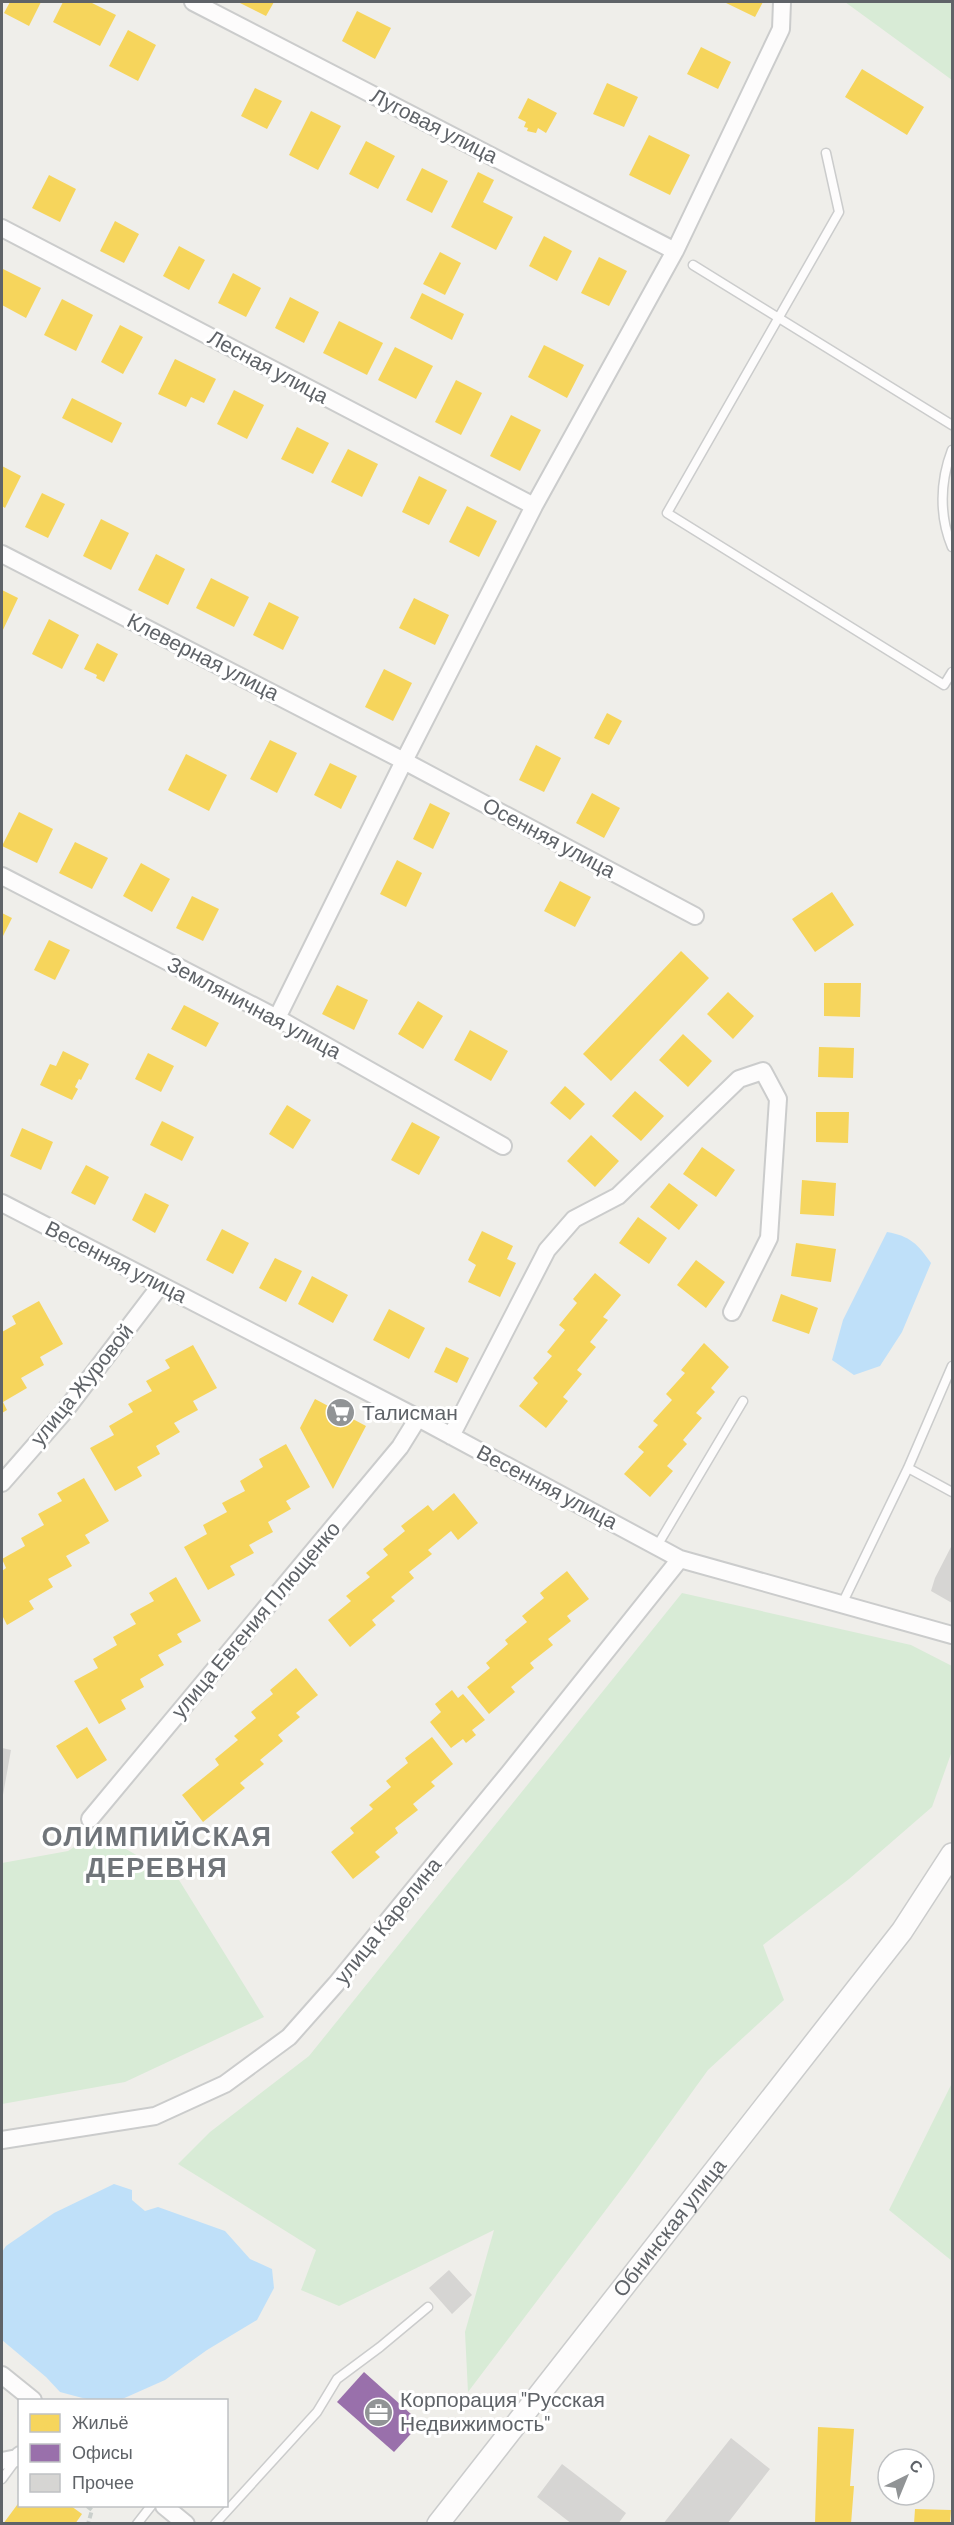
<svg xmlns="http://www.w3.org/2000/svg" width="954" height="2525" font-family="Barlow,sans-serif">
	<rect width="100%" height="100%" fill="#efeeea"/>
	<path fill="#d8ebd6" d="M845,2H952V80Z
		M682,1593L911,1645L952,1666V1751L932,1807L849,1879L763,1945L784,2000L708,2070L627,2182L468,2392L465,2332L494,2230L339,2306L301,2290L316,2250L178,2164L210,2132L309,2056Z
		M97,1832L179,1880L264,2017L125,2082L2,2104V1863L68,1851Z
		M952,2083V2261L889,2210Z"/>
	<path fill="#bfe0f9" d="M887,1232C910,1236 918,1244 931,1263L902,1332L880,1366L854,1375L832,1360L843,1320Z
		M114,2184L132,2190V2200L145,2211L158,2207L225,2231L250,2259L272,2269L274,2288L257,2320L207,2350L165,2380L120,2400H90L60,2392L46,2377L2,2340V2252L6,2246L54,2213Z"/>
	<path fill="#f6d55c" d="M10,2H41L29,26L4,13Z
		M63,2H90L116,15L100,46L53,22Z
		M238,2H274L266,16Z
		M724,2H763L755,17Z
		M357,11L391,28L375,59L342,41Z
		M128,30L156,45L138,81L109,66Z
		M701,47L731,62L718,89L687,74Z
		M862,69L924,107L907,135L845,97Z
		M607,83L638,97L624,127L593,114Z
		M255,88L282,101L267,129L241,116Z
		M528,98L557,113L546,133L538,128L536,133L527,131L528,128L524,127L526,122L518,118Z
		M311,111L341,126L318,170L289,155Z
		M649,135L690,155L670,195L629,175Z
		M366,141L395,156L378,189L349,174Z
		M422,168L448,181L432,213L406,200Z
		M478,172L494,180L483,202L513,217L496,250L451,227Z
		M49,175L76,189L60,222L32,208Z
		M115,221L139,234L124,263L100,251Z
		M544,236L572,251L557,281L529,266Z
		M179,246L205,260L189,290L163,276Z
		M440,252L461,263L445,295L423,284Z
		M599,257L627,271L609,306L581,293Z
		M3,269L41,288L26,318L2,305Z
		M233,273L261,288L246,317L218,303Z
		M422,293L464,314L452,340L410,318Z
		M290,297L319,312L304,343L275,328Z
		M62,299L93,315L76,351L44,335Z
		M339,321L383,343L367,375L323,353Z
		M120,325L143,337L123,374L101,362Z
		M544,345L584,365L567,398L528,377Z
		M395,347L433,366L416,399L378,380Z
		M175,359L216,379L204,403L191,397L186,407L158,394Z
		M456,380L482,393L461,435L435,422Z
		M234,390L264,405L247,439L217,424Z
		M72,398L122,423L112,443L62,418Z
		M511,415L541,430L520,471L490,456Z
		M297,427L329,443L313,474L281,459Z
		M348,449L378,464L362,497L331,482Z
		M2,466L21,476L5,508L2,506Z
		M419,476L447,490L429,525L402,512Z
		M42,493L65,504L48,538L25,527Z
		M467,506L497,521L479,557L449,542Z
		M101,519L129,533L111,570L83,556Z
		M156,554L185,569L168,605L138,590Z
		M211,578L249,597L234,627L196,608Z
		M2,590L18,598L2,632Z
		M414,598L449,615L435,645L399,628Z
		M269,602L299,617L283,650L253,635Z
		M49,619L79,635L62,669L32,654Z
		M97,643L118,654L104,682L96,678L97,675L84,669Z
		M384,669L412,683L393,721L365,707Z
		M607,713L622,721L609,745L594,738Z
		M270,740L297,753L277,793L250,779Z
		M536,745L561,758L544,792L519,780Z
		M186,754L227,775L209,811L168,790Z
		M330,763L357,776L341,809L314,795Z
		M592,793L620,808L604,838L576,823Z
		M430,803L450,813L433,849L413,839Z
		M19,812L53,829L37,863L2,846Z
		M75,842L108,858L92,889L59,873Z
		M397,860L422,873L406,907L380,894Z
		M141,863L170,879L152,912L123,896Z
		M560,881L591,897L575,927L544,911Z
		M832,892L854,925L815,952L792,919Z
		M192,896L219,909L203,941L176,928Z
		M2,913L12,918L2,938Z
		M49,940L70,950L55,980L34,970Z
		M681,951L709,978L611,1081L583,1054Z
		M824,983H861L860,1017L824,1016Z
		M337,985L368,1000L354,1030L322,1014Z
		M728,992L754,1016L733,1039L707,1014Z
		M418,1001L443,1016L423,1049L398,1034Z
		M184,1005L219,1023L206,1047L171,1029Z
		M470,1030L508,1051L491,1081L454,1060Z
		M683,1034L712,1061L688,1087L659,1060Z
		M819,1047L854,1048L853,1078L818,1077Z
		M63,1051L89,1064L81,1080L79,1079L75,1087L78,1089L72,1100L40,1085L50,1064L56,1066Z
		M148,1053L174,1066L161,1092L135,1079Z
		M565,1086L585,1104L570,1120L550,1103Z
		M635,1091L664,1116L641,1141L612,1116Z
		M287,1105L311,1120L293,1149L269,1134Z
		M816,1112H849L848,1143L816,1142Z
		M162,1121L194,1137L182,1161L150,1145Z
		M412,1122L440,1137L419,1175L391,1160Z
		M22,1128L53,1142L41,1170L10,1156Z
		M591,1135L619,1161L595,1187L567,1161Z
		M702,1147L735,1170L716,1197L683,1174Z
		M86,1165L109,1177L95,1205L71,1193Z
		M802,1180L836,1183L834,1216L800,1214Z
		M669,1183L698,1205L679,1230L650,1207Z
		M145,1193L169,1205L155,1233L132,1220Z
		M638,1217L667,1238L649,1264L619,1243Z
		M222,1229L249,1243L233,1274L206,1260Z
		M482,1231L513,1246L507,1259L516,1263L500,1297L468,1282L476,1265L468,1260Z
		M796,1243L836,1249L831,1282L791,1276Z
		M275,1258L302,1271L286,1302L259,1288Z
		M696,1260L725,1282L706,1308L677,1285Z
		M595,1273L621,1295L603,1317L608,1320L590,1342L596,1347L577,1370L582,1374L563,1397L568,1401L546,1428L519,1406L538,1383L533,1378L552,1356L547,1352L565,1330L559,1325L577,1303L573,1299Z
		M312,1276L348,1295L333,1323L298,1304Z
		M781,1294L818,1308L809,1334L772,1321Z
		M39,1301L63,1344L40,1357L44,1365L21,1378L27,1388L3,1402L7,1410L2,1413V1332L16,1324L12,1316Z
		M389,1309L425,1328L409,1359L373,1340Z
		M704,1343L729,1367L711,1388L715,1392L696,1413L702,1418L683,1440L687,1444L667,1466L673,1471L650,1497L624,1474L644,1452L638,1447L658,1425L653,1421L672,1400L666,1394L685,1373L681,1370Z
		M193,1345L217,1388L193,1401L198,1410L174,1423L180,1432L156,1446L160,1454L137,1467L142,1476L115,1491L90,1448L114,1435L109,1426L133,1412L128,1404L152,1391L146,1381L170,1368L165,1360Z
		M446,1347L469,1358L457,1383L434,1372Z
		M315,1399L366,1426L333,1489L300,1428Z
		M286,1444L310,1487L286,1501L291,1509L268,1522L273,1532L249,1545L254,1553L230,1566L235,1575L208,1590L184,1547L207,1534L203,1525L227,1512L222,1503L245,1491L240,1481L263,1467L259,1459Z
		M84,1478L109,1521L85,1535L90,1543L66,1556L72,1566L48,1579L53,1587L29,1601L34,1609L7,1625L2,1615V1571L6,1568L2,1559L25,1546L21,1538L44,1525L38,1514L62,1501L57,1493Z
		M454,1493L478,1523L458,1540L451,1531L428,1550L432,1554L409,1572L414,1578L391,1597L395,1601L372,1620L376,1625L350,1647L328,1620L351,1601L346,1596L370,1577L366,1573L388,1555L383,1549L405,1531L401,1526L428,1505L433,1511Z
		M567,1571L589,1599L567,1616L571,1621L548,1639L553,1645L530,1663L534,1668L511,1687L515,1692L489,1714L467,1687L490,1668L486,1663L508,1644L505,1640L527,1622L522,1616L544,1598L540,1593Z
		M176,1577L201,1621L177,1634L182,1642L158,1655L164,1665L140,1679L144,1687L121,1700L126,1709L99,1724L74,1681L98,1668L93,1659L117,1645L113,1637L136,1624L130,1614L154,1601L149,1593Z
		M296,1668L318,1695L296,1713L300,1717L278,1735L283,1741L260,1760L264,1764L240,1783L245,1788L203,1822L182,1795L219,1765L215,1759L238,1740L234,1736L256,1718L251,1712L273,1694L270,1690Z
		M452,1690L458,1698L463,1694L485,1720L472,1730L476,1735L466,1743L463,1739L451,1748L430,1722L441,1712L435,1704Z
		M87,1727L107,1760L77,1779L56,1746Z
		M432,1737L453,1764L431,1782L435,1786L413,1804L418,1810L395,1828L398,1833L375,1852L380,1857L353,1879L331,1852L354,1833L350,1828L373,1809L369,1805L391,1787L386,1781L408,1763L405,1758Z
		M818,2427L854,2429L850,2486H854L851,2524H815Z
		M20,2501V2506H71L82,2514L75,2524H3Z
		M915,2509L951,2510L950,2524H914Z"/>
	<path fill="#9970ab" d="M364,2372L421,2423L394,2452L337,2402Z"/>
	<path fill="#d6d5d3" d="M952,1545V1603L931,1591L935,1578Z
		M2,1748L11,1750L3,1795H2Z
		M449,2270L472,2295L452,2314L429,2288Z
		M731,2438L770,2469L727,2524H663Z
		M562,2464L626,2513L618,2524H572L537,2497Z"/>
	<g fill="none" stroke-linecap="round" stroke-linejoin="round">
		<defs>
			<path id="service" d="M826,153L839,212L667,513L944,685L952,672
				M693,265L952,425
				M952,450C940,481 939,516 952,547
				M908,1468L952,1492
				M657,1546L743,1401
				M842,1604L908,1468L952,1366
				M2,2479L16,2460
				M137,2524L151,2506
				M215,2524L317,2412L337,2379L380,2347L428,2307"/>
			<path id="minor" d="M193,2L675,251
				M2,228L534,506
				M2,554L404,761L695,916
				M2,876L277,1018L503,1146
				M277,1018L404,761L534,506L675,251L781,29L782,2
				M2,1203L418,1418L680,1559L952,1635
				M451,1436L547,1250L574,1219L618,1196L739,1079L763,1071L778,1099L769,1238L732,1312
				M2,1483L64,1412L160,1286
				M90,1819L400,1447L418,1418
				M2,2140L155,2116L225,2084L289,2037L336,1984L509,1773L680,1559
				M2,2375L33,2400
				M2,2461L17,2458L20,2455
				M164,2506L186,2524"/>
			<g id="tertiary">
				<path id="s1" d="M438,2524L902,1931L952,1854"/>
			</g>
		</defs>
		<use href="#service" stroke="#cbcccc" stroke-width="11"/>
		<use href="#minor" stroke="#cbcccc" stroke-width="20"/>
		<use href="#tertiary" stroke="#cbcccc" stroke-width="24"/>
		<path stroke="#cacfcc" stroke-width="4" stroke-dasharray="6 3" stroke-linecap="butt" d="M87,2506L92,2510L88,2524"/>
		<use href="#service" stroke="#fdfcfc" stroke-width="8"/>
		<use href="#minor" stroke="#fdfcfc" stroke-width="16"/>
		<use href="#tertiary" stroke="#fdfcfc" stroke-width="21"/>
	</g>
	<defs>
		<symbol id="supermarket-disc" viewBox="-11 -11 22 22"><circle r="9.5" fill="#919496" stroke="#fff"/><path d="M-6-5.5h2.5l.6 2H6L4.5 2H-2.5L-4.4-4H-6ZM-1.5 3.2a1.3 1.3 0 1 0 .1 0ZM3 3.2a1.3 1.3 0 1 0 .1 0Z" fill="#fff"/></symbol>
		<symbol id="office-disc" viewBox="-11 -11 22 22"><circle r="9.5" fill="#919496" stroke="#fff"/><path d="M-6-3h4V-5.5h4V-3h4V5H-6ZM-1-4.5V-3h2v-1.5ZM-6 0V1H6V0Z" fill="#fff"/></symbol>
	</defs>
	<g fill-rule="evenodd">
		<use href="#supermarket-disc" x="324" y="1396" width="33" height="33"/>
		<use href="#office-disc" x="362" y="2396" width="33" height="33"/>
	</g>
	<g text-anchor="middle" stroke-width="6" stroke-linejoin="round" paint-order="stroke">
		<g font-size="21" fill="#5f6368" stroke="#fff">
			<text transform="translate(434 126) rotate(27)" y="7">Луговая улица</text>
			<text transform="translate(268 367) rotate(28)" y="7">Лесная улица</text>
			<text transform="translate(203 657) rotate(27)" y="7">Клеверная улица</text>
			<text transform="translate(549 838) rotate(28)" y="7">Осенняя улица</text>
			<text transform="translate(254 1008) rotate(28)" y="7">Земляничная улица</text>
			<text transform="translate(116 1262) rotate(27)" y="7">Весенняя улица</text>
			<text transform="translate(82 1385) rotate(-51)" y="7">улица Журовой</text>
			<text transform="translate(547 1487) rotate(28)" y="7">Весенняя улица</text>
			<text transform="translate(256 1620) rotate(-50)" y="7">улица Евгения Плющенко</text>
			<text transform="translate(388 1921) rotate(-51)" y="7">улица Карелина</text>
			<text dy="7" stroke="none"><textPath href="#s1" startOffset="376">Обнинская улица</textPath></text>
		</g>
		<g font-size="21" fill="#5f6368" stroke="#fff" text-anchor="start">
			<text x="362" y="1420">Талисман</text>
			<text x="400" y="2407">Корпорация "Русская<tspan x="400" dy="24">Недвижимость"</tspan></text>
		</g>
		<g font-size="27" font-weight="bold" letter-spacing="1.5" fill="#70757a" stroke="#fff">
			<text x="157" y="1846">ОЛИМПИЙСКАЯ<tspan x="157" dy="31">ДЕРЕВНЯ</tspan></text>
		</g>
	</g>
	<rect width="954" height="2525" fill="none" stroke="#5f6368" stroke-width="6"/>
	<rect x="18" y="2399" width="210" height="108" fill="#ffffff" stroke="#bfc1c3" stroke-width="1.5"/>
	<rect x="30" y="2414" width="30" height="18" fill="#f6d55c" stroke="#bfc1c3" stroke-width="1.5"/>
	<text x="72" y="2429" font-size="18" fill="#5f6368">Жильё</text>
	<rect x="30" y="2444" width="30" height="18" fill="#9970ab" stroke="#bfc1c3" stroke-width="1.5"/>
	<text x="72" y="2459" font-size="18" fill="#5f6368">Офисы</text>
	<rect x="30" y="2474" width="30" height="18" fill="#d6d5d3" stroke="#bfc1c3" stroke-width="1.5"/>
	<text x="72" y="2489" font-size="18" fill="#5f6368">Прочее</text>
	<g transform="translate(906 2477) rotate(43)"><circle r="28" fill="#ffffff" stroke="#bfc1c3" stroke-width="1.5"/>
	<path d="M0-4.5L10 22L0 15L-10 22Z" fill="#919496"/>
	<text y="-9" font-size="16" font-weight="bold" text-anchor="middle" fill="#5f6368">С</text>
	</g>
</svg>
